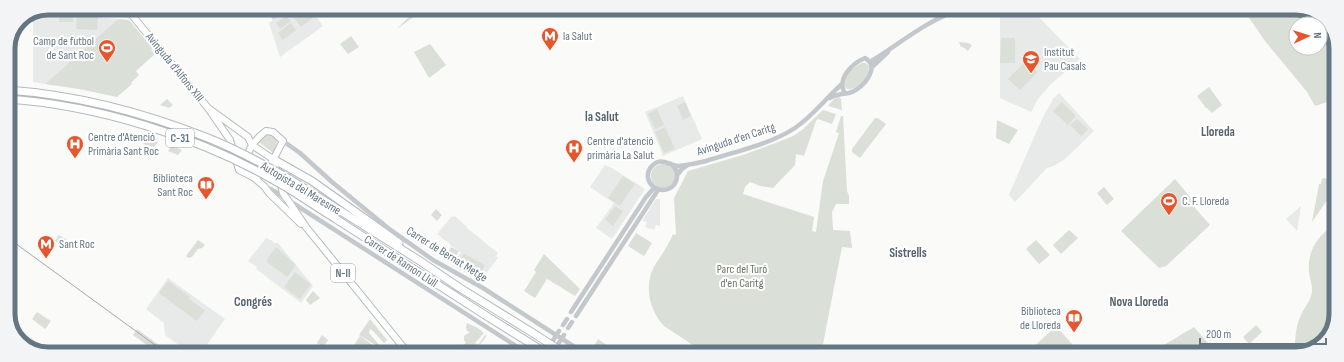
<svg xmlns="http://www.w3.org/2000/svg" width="1344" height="362" font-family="'Sofia Sans Condensed',sans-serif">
	<rect width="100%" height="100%" fill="#fafaf8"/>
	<path fill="#e8e9e9" d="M289,8H310L323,26L280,57L269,23Z
		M1000,9H1031L1080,59L1050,85L1038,99L1031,112L1000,98Z
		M37,13L118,19L45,84L33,82V14Z
		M1059,93L1094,131L1065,159L1054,166L1047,168L1045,170L1015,202L1009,195L1011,190L1042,119L1053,99Z
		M683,96L702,139L663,156L645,112Z
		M605,165L612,168L645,189L612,239L596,228L614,203L590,187Z
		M656,199H660V226L656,225L654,230L645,227L647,222L642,221Z
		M1301,206L1297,231L1286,219Z
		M452,216L454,217L455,216L467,227V228L498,253L496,256L498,258L480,281L452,265L461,252L450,245V244L437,234Z
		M266,238L273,241V243H278L313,286L301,303L256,269L257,267L248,261Z
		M168,278L225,319L201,353H190L165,335L164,323L146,309Z
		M10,323L52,353H38L18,340Z"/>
	<path fill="#dadfd7" d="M264,8H289L273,20Z
		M305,8H306L313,18L301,27L293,17Z
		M417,8H420L422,11L397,29Z
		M1243,9H1306L1316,16L1319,24H1296V48H1320V28L1336,74V99L1315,106L1307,92L1265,41Z
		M59,16H73V22H59Z
		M286,16L291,21L280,29L276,23Z
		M77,17H98L97,30L76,29Z
		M118,19L129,20L153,49L151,50L155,54L136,71L139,75L131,83L132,84L117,97L79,89L45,84Z
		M291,23L296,30L283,40L278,33Z
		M351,36L359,47L348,54L340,44Z
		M1001,38H1015V63H1000Z
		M959,42L968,43L972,45L968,51L963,47H961Z
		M430,44L446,65L429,78L414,52Z
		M1026,61L1038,72L1020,90L1008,79Z
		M862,63H866L869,66C869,77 859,90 847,89L845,86C844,75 853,67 862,63Z
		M1209,87L1222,105L1212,113L1207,108H1206L1197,96Z
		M839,97L841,99L842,110L828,106L834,99Z
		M167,99L173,105L169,108L160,105Z
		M685,102L691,116L683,120L677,106Z
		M1062,102L1076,116L1068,125L1053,111Z
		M657,109L664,125L655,129L648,114Z
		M823,110L836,114L832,124L818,119L816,121L804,156L796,154L795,165L773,188L760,186L750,182L745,187L743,194L814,217L812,231L816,232L823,181L839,133L836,132L841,116H843L847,191L849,196V204H836L832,212L833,230L850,231L852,248L842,247L821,354L705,353L664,326C648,309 643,282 657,262C663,253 669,244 673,234L676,235L674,198L688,171L743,155L773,144L793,136L802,130Z
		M875,118H878L886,124L860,158L852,152V149Z
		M1077,119L1088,129L1081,136L1070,125Z
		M997,120L1018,130L1009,144L996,138Z
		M665,127L675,149L664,153L655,132Z
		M126,132L140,136L136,142L122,138Z
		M266,135H272L277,140L276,148L273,153L259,142Z
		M147,138L158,142L154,147L143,144Z
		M172,146L182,150L178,155L168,151Z
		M9,150L13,153L9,177Z
		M651 176a12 12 0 1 1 24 0a12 12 0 1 1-24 0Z
		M623,176L635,184L620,206L608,198Z
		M1324,178L1334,182L1335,185L1333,189L1334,190L1312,222L1319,184H1321L1322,179Z
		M1175,179L1195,203V208L1210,225L1166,266L1159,268L1121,231Z
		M1104,187L1114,199L1107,205L1097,193Z
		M615,206L623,211L613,226L605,220Z
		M436,209L442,215L437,221L431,215Z
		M1335,224V324L1320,346L1295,354C1295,341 1295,327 1301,315C1304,308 1309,303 1311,296C1314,288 1310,280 1309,272C1307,251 1318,235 1335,224Z
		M1069,230L1078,238L1061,254L1053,245Z
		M636,233L652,243L644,256L628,246Z
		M59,235L72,243L67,250L55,241Z
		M198,240L205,245L202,248L198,249L192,257L188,258L186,256Z
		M1036,240L1050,255L1039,264L1026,249Z
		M276,247L296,265L287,277L266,261Z
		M451,247L459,251L451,263L444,259Z
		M464,254L485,265L478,278L457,266Z
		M544,254L580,289L575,296L544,277L547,279L535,298L524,291L536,272L534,270Z
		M295,272L311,284L300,299L284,287Z
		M168,281L190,297L189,299L205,310L197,321L159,293Z
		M313,291L320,298L310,305L306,300Z
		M37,312L51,321L45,329L32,319Z
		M370,319L387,340L384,343L373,331L370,329L369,333L381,347L380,348L359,335Z
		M467,323L478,328L484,333L475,343L478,345L486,334V337L476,349L463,345L466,343L464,340V336L470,332L467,331L466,327Z
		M1256,325L1262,332L1249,344L1243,337Z
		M1056,326L1081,354H1026Z
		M1194,327L1208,343C1192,349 1176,352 1158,351L1159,348Z
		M137,329L170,353H158L133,335Z
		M322,335L328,340L323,347L317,343Z
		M360,336L375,347L371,353H349Z
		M598,339L608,346L604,353L594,346Z"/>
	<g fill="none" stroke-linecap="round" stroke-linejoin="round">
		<defs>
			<path id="major" d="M126,8L208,108L230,140L239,170L253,177L264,186L269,193L301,224
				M208,108L248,137L252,145L273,159L283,193L306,227L408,353
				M241,168L252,145L260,136L266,131L273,132L283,141C276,153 271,169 258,176"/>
			<path id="highway" d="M273,159L312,181L370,222L399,243
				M339,210L417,259L460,288L533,333
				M336,219L485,315"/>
		</defs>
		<use href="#major" stroke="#b5babe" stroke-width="8"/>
		<use href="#highway" stroke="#b4b9bd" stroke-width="9"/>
		<path stroke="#c3c8cc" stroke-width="4.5" d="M870,62C899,44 929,19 961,9
			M872,67L888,52
			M830,98C836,94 842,94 849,93C859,90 868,81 871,71C873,65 870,61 865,58C851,64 838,78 844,92
			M283,141L300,153L332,182L388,228L433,260L483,288L584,353
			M671,164C678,170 679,177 674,185C660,199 640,181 651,167C661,155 669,166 679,166C688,165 698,163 706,161C734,152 771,144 795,128C813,116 826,98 842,84
			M677,175L682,169L688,165
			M264,186L274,191L527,353
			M571,312L646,197L654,188
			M576,316L658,190
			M563,325L567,319
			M568,328L572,322
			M545,353L559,331
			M552,353L564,335"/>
		<use href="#major" stroke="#fff" stroke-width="6"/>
		<use href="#highway" stroke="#fff" stroke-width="7"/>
		<path stroke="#a2aab0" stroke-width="1" d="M8,238L166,353"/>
		<defs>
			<path id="highway-bridge" d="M8,90C77,95 145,113 208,138C255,157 297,183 339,210
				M8,99C96,105 200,137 277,182C297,193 316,207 336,219
				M485,315L546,353
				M533,333L564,353"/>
		</defs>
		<use href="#highway-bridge" stroke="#b4b9bd" stroke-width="9" stroke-linecap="butt"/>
		<use href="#highway-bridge" stroke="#fff" stroke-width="7"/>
	</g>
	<defs>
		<symbol id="metro-pin" viewBox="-11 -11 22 30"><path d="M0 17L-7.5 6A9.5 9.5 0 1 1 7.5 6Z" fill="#e4572e" stroke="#fff"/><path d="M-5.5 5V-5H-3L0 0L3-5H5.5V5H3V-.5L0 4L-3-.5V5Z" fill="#fff"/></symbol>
		<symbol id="stadium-pin" viewBox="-11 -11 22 30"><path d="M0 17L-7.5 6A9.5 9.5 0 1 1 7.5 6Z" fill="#e4572e" stroke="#fff"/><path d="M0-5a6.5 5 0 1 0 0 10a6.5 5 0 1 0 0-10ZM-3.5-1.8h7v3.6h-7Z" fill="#fff"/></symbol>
		<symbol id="school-pin" viewBox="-11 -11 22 30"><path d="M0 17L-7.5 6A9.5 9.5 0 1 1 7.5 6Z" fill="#e4572e" stroke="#fff"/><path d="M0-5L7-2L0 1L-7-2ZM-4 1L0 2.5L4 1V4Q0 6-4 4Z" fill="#fff"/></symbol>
		<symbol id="hospital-pin" viewBox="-11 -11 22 30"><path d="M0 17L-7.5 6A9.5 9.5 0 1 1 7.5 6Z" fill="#e4572e" stroke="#fff"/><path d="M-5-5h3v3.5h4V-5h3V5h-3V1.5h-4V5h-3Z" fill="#fff"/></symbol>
		<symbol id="library-pin" viewBox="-11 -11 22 30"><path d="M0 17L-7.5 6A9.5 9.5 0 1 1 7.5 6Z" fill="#e4572e" stroke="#fff"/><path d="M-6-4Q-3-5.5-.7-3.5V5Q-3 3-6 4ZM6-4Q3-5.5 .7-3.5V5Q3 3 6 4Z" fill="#fff"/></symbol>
	</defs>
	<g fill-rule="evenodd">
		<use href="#metro-pin" x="540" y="26" width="20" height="27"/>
		<use href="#stadium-pin" x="97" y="38" width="20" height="27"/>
		<use href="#school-pin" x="1021" y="49" width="20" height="27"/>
		<use href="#hospital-pin" x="65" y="134" width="20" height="27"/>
		<use href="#hospital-pin" x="564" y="138" width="20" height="27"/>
		<use href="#library-pin" x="196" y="175" width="20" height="27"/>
		<use href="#stadium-pin" x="1159" y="191" width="20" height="27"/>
		<use href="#metro-pin" x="36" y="234" width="20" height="27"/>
		<use href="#library-pin" x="1064" y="308" width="20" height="27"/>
	</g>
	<g text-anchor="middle" stroke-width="4" stroke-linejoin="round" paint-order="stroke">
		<g fill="#fff" stroke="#939fa8" stroke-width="1">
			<rect x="166" y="129" width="28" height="18" rx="3"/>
			<rect x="331" y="264" width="24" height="18" rx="3"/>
		</g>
		<g font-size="11" font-weight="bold" fill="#657683">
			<text x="180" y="142">C-31</text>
			<text x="343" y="277">N-II</text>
		</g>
		<g font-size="12" fill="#657683" stroke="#fff" text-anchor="start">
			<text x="563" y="40">la Salut</text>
			<text x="94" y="45" text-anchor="end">Camp de futbol<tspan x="94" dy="14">de Sant Roc</tspan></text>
			<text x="1044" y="56">Institut<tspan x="1044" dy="14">Pau Casals</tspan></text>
			<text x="88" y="141">Centre d'Atenció<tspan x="88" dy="14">Primària Sant Roc</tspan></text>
			<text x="587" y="145">Centre d'atenció<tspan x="587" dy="14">primària La Salut</tspan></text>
			<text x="193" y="182" text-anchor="end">Biblioteca<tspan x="193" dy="14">Sant Roc</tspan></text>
			<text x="1182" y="205">C. F. Lloreda</text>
			<text x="59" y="248">Sant Roc</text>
			<text x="1061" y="315" text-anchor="end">Biblioteca<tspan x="1061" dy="14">de Lloreda</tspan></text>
		</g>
		<g font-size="12" fill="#657683" stroke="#fff">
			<text transform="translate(175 67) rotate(51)" y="4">Avinguda d'Alfons XIII</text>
			<text transform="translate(736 139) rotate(-18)" y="4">Avinguda d'en Caritg</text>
			<text transform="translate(301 188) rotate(31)" y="4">Autopista del Maresme</text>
			<text transform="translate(447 254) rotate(32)" y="4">Carrer de Bernat Metge</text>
			<text transform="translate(401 261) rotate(33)" y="4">Carrer de Ramon Llull</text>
		</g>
		<g font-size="12" fill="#687a64" stroke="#fff">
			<text x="742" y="273">Parc del Turó<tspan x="742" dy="14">d'en Caritg</tspan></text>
		</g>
		<g font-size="13" font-weight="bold" fill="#57646e" stroke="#fff">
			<text x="602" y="121">la Salut</text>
			<text x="1218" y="136">Lloreda</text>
			<text x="908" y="257">Sistrells</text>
			<text x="253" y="306">Congrés</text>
			<text x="1139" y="306">Nova Lloreda</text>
		</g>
	</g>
	<path d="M0 0H1344V362H0ZM48 15H1296A33 33 0 0 1 1329 48V314A33 33 0 0 1 1296 347H48A33 33 0 0 1 15 314V48A33 33 0 0 1 48 15Z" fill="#f3f4f5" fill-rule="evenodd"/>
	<path fill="none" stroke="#657683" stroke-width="5" d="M48 15H1296A33 33 0 0 1 1329 48V314A33 33 0 0 1 1296 347H48A33 33 0 0 1 15 314V48A33 33 0 0 1 48 15Z"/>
	<g transform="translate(1308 36) rotate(86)"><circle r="19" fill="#ffffff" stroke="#c1c8cd"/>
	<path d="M0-3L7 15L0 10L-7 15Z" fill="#e4572e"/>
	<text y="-6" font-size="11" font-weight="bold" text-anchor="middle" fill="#657683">N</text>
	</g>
	<path d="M1200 338v6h126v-6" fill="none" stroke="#657683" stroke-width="2"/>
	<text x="1206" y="338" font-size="12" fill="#657683" stroke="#ffffff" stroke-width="3" paint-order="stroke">200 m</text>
</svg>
